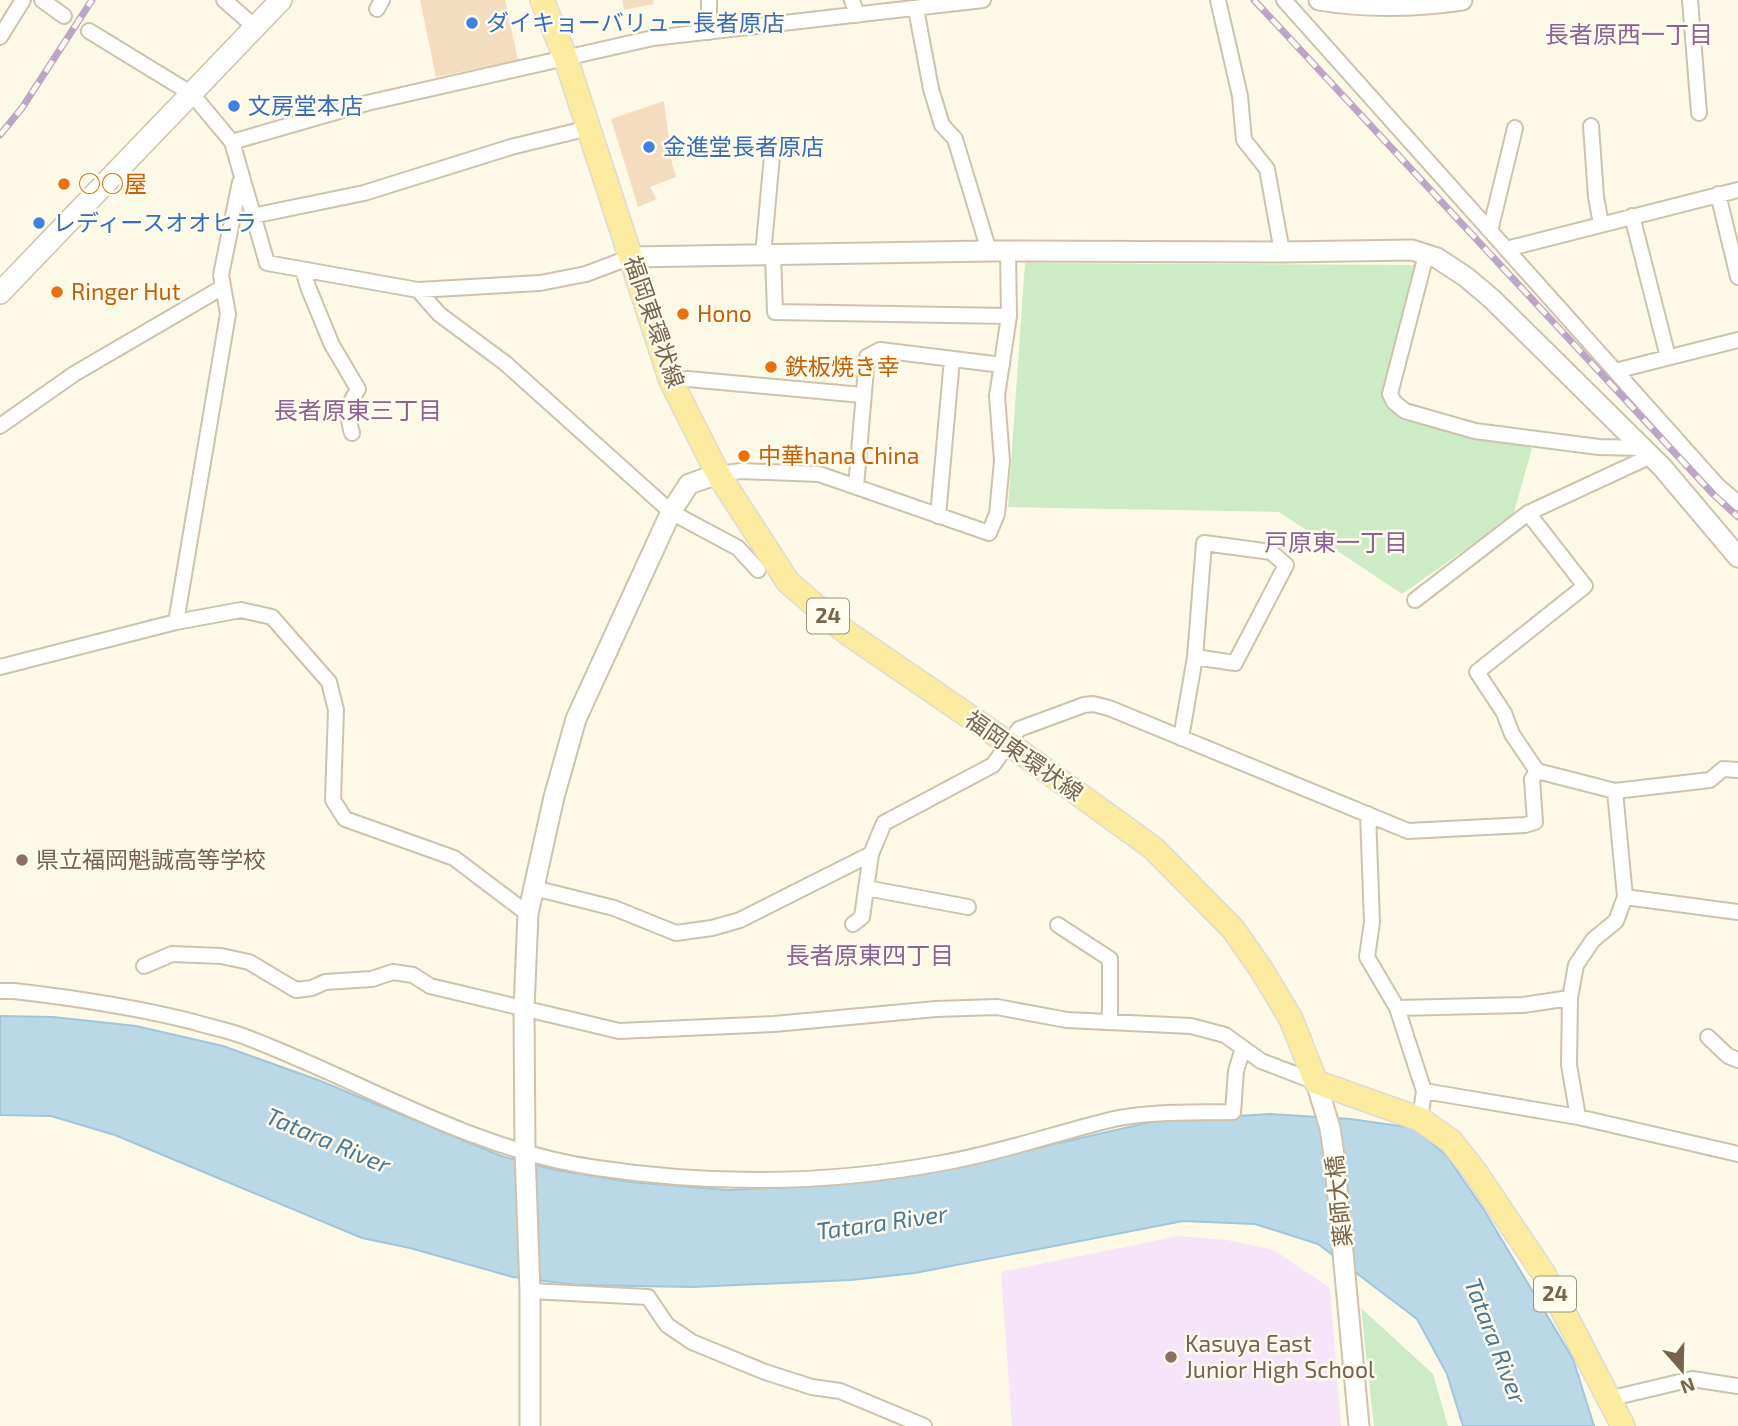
<svg xmlns="http://www.w3.org/2000/svg" width="1738" height="1426" font-family="'Exo 2','Noto Sans JP',sans-serif">
	<rect width="100%" height="100%" fill="#fdf9e7"/>
	<path fill="#f6e4f9" d="M1179,1236L1227,1240L1274,1250L1330,1288L1341,1426H1012L1001,1272Z"/>
	<path fill="#cdebc5" d="M1025,263L1417,265L1387,381L1384,401L1401,413L1532,448L1513,516L1402,594L1279,512L1008,507Z
		M1361,1308L1433,1374L1448,1426H1374Z"/>
	<path fill="#bbd8e7" stroke="#a1c5d9" stroke-width="2" d="M0,1016L53,1017L136,1026L223,1046L318,1080L501,1156L551,1169L630,1182L728,1190L835,1185L936,1171L1156,1121L1270,1114L1350,1119L1414,1128L1446,1155L1484,1210L1573,1359L1594,1426H1463L1447,1374L1417,1319L1318,1244L1255,1224L1183,1221L915,1273L851,1280L693,1287L577,1285L513,1277L410,1248L362,1238L115,1135L51,1116L0,1115Z"/>
	<path fill="#f3ddbe" d="M420,0H505L518,60L436,77Z
		M622,0H653L654,4L624,10Z
		M664,101L672,164L676,177L650,187L657,199L638,207L611,119Z"/>
	<g fill="none" stroke-linecap="round" stroke-linejoin="round">
		<defs>
			<path id="minor" d="M42,0L64,16
				M224,0L255,27
				M709,0V32
				M852,0L857,15
				M1218,0L1240,96L1244,140L1267,169L1282,252
				M1284,0L1717,485L1738,503
				M1690,0L1699,113
				M377,9L382,0
				M916,9L931,89L942,125L955,139L989,251
				M89,31L192,94L232,142L267,263L418,290L540,283L586,274L631,257
				M0,37L23,0
				M1591,126L1596,197L1601,224
				M232,142L367,103L653,38L983,0
				M1718,194L1738,277
				M252,216L364,193L511,147L589,128
				M1632,216L1668,357
				M1490,231L1515,128
				M1506,249L1738,190
				M763,255L773,145
				M773,255L775,312L1009,316
				M1426,255L1390,394L1394,402L1405,411L1475,431L1599,447L1642,448
				M303,270L308,287L332,345L358,389C346,409 346,412 352,433
				M418,290L439,314L505,363L671,512L738,548L758,570
				M1615,371L1738,340
				M671,381L688,379L862,395
				M0,426L74,374L223,287
				M718,474L741,471L819,474L989,533L997,514L1002,461L997,396L1009,316L1008,252
				M856,487L867,357L880,350L1002,365
				M1528,513L1585,586L1477,672L1504,713L1512,734L1537,771
				M938,516L952,359
				M1415,600L1528,513L1651,456
				M176,622L228,314L221,275L240,182
				M0,667L176,622L241,610L272,617L329,682L336,710L333,800L345,819L454,858L528,914
				M1181,738L1195,657L1204,543L1271,552L1286,565L1235,663L1195,657
				M1368,814L1372,922L1367,957L1397,1008L1424,1091L1420,1119
				M534,888L614,908L676,933L712,928L740,920L871,854L884,823L993,765L1019,729L1084,705L1093,704L1109,708L1408,831L1525,825L1535,822L1532,779L1537,771L1615,791L1710,780L1723,769L1738,770
				M866,888L968,907
				M1625,897L1738,912
				M853,924L862,917L871,854
				M1058,925L1110,959V1022
				M144,966L172,954L221,956L249,962L296,990L312,988L325,982L372,979L393,972L413,975L430,986L619,1031L774,1024L936,1009L997,1007L1067,1020L1191,1026L1225,1035L1261,1061L1316,1082
				M0,991H14C75,998 135,1007 194,1022C210,1027 227,1030 243,1036C361,1080 470,1150 597,1168C710,1185 829,1184 942,1163C1000,1153 1056,1133 1114,1119C1152,1111 1194,1113 1233,1112L1236,1071L1243,1048
				M1397,1008L1523,1005L1570,998
				M1708,1037L1728,1056L1738,1060
				M1424,1091L1578,1117L1738,1154
				M1578,1117L1569,1065L1570,998L1576,965L1593,940L1616,921L1625,897L1615,791
				M530,1291L648,1297L667,1325L692,1342L765,1372L812,1387L840,1391L924,1426
				M1608,1399L1692,1379L1738,1386"/>
			<path id="tertiary" d="M1319,0C1368,8 1413,7 1462,0
				M631,257L989,251L1282,252L1412,250L1437,258L1466,277L1492,299L1662,467L1738,557
				M1316,1082L1330,1128L1334,1155L1359,1426
				M530,1426V1291L525,1152L524,1009L528,914L554,797L576,719L671,512L689,484L718,474"/>
			<path id="secondary" d="M0,293L281,0"/>
			<path id="primary" d="M542,0L566,59L671,381L718,474L788,582L846,632L1008,743L1153,848L1233,929L1261,969L1291,1019L1316,1082L1420,1119L1451,1141L1474,1170L1544,1274L1623,1426"/>
		</defs>
		<use href="#minor" stroke="#cfc2ad" stroke-width="18"/>
		<use href="#tertiary" stroke="#cfc2ad" stroke-width="23"/>
		<use href="#secondary" stroke="#d2c4aa" stroke-width="24"/>
		<use href="#primary" stroke="#dfdad4" stroke-width="26"/>
		<use href="#minor" stroke="#fff" stroke-width="14"/>
		<use href="#tertiary" stroke="#fff" stroke-width="19"/>
		<use href="#secondary" stroke="#fff" stroke-width="21"/>
		<use href="#primary" stroke="#fcec9f" stroke-width="23"/>
		<defs>
			<path id="rail" d="M1254,0L1713,494L1738,517
				M0,135L22,108L92,0"/>
		</defs>
		<use href="#rail" stroke="#bea5c8" stroke-width="7"/>
		<use href="#rail" stroke="#fffcee" stroke-width="4.5" stroke-dasharray="13" stroke-linecap="butt"/>
	</g>
	<g fill="#3f7fe0" stroke="#fffcee" stroke-width="2.5">
		<circle cx="472" cy="23" r="7"/>
		<circle cx="234" cy="106" r="7"/>
		<circle cx="649" cy="147" r="7"/>
		<circle cx="39" cy="223" r="7"/>
	</g>
	<g fill="#e8710a" stroke="#fffcee" stroke-width="2.5">
		<circle cx="64" cy="184" r="7"/>
		<circle cx="57" cy="292" r="7"/>
		<circle cx="683" cy="314" r="7"/>
		<circle cx="771" cy="367" r="7"/>
		<circle cx="744" cy="456" r="7"/>
	</g>
	<g fill="#8d6e63" stroke="#fffcee" stroke-width="2.5">
		<circle cx="22" cy="860" r="7"/>
		<circle cx="1171" cy="1357" r="7"/>
	</g>
	<g text-anchor="middle" stroke-width="5" stroke-linejoin="round" paint-order="stroke">
		<g fill="#fffcee" stroke="#a0917c" stroke-width="2">
			<rect x="807" y="598.5" width="42" height="35" rx="5"/>
			<rect x="1534" y="1276.5" width="42" height="35" rx="5"/>
		</g>
		<g font-size="21" font-weight="bold" fill="#78634b">
			<text x="828" y="623">24</text>
			<text x="1555" y="1301">24</text>
		</g>
		<g font-size="23" fill="#366cbe" stroke="#fffcee" text-anchor="start">
			<text x="486" y="31">ダイキョーバリュー長者原店</text>
			<text x="248" y="114">文房堂本店</text>
			<text x="663" y="155">金進堂長者原店</text>
			<text x="53" y="231">レディースオオヒラ</text>
		</g>
		<g font-size="23" fill="#c56008" stroke="#fffcee" text-anchor="start">
			<text x="78" y="192">○○屋</text>
			<text x="71" y="300">Ringer Hut</text>
			<text x="697" y="322">Hono</text>
			<text x="785" y="375">鉄板焼き幸</text>
			<text x="758" y="464">中華hana China</text>
		</g>
		<g font-size="23" fill="#78634b" stroke="#fffcee">
			<text transform="translate(654 322) rotate(71)" y="8">福岡東環状線</text>
			<text transform="translate(1024 756) rotate(35)" y="8">福岡東環状線</text>
			<text transform="translate(1339 1201) rotate(-96)" y="8">薬師大橋</text>
		</g>
		<g font-size="23" fill="#785e54" stroke="#fffcee" text-anchor="start">
			<text x="36" y="868">県立福岡魁誠高等学校</text>
			<text x="1185" y="1352">Kasuya East<tspan x="1185" dy="26">Junior High School</tspan></text>
		</g>
		<g font-size="24" fill="#8c6294" stroke="#fffcee">
			<text x="1629" y="43">長者原西一丁目</text>
			<text x="358" y="419">長者原東三丁目</text>
			<text x="1336" y="551">戸原東一丁目</text>
			<text x="870" y="964">長者原東四丁目</text>
		</g>
		<g font-size="24" font-style="italic" fill="#467793" stroke="#fffcee">
			<text transform="translate(328 1141) rotate(23)" y="8">Tatara River</text>
			<text transform="translate(882 1223) rotate(-8)" y="8">Tatara River</text>
			<text transform="translate(1495 1341) rotate(69)" y="8">Tatara River</text>
		</g>
	</g>
	<g transform="translate(1682 1370) rotate(160)" stroke="#fffcee" stroke-width="5" paint-order="stroke">
	<path d="M0-5L12 26L0 18L-12 26Z" fill="#78634b"/>
	<text y="-10" font-size="19" font-weight="bold" text-anchor="middle" fill="#78634b">N</text>
	</g>
</svg>
